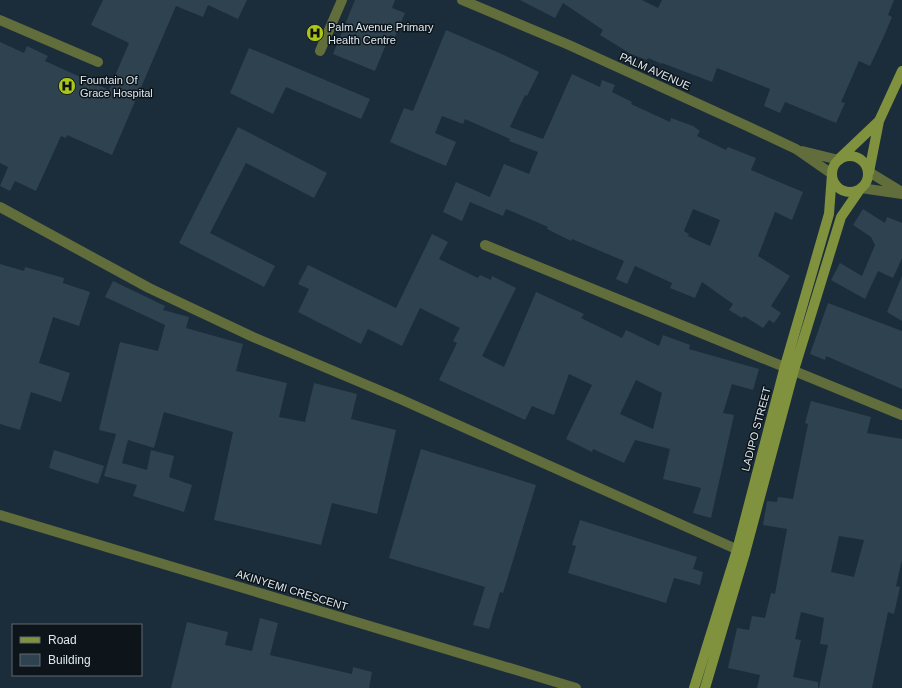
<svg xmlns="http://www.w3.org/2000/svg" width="902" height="688" font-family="Helvetica,sans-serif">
	<rect width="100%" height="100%" fill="#1b2d3a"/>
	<path fill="#2f4250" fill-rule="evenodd" d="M103,0H247L238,19L208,5L203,17L176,6L112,155L67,135L66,138L61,136L36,191L15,181L10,191L0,186L8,167L0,163V42L24,53L27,46L48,56L45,61L109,90L129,43L91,25Z
		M355,0H395L392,8L405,13L395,37L390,35L375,71L333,54Z
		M520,0H642L658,8L662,0H894L888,15L892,17L884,36L870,66L859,61L841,102L845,103L836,123L785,102L780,113L764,106L770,89L717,68L712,82L662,63V64L648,58L647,60L631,54L600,35L603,30L563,3L555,18Z
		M446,30L504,55L539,72L527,96L525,95L510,127L543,139L572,74L600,87L602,80L615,85L612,92L632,102L631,104L670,122L671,118L693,126L700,131L697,136L726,150L728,147L756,158L751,170L803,192L792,220L775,212L758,256L790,276L771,306L781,313L774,323L769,320L763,328L744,316L742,318L729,310L733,304L702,282L695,298L670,288L672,283L635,266L627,284L616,279L624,261L572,239L571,241L547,229L548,227L506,209L503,216L470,202L462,221L443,212L456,182L490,197L504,164L529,174L538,152L509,141L510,139L465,119L463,124L442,116L435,133L456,142L446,166L390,142L404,108L413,111ZM693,209L720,220L710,246L688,236L689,234L684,231Z
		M249,48L370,99L361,119L286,87L273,114L230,93Z
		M238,127L327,173L314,198L246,163L210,233L275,266L264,287L179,243Z
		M863,209L885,223L887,217L902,223V258L893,278L878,271L865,299L831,280L840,263L862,276L875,245L871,237L853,225Z
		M432,234L448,242L439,259L478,278L480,275L491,280L492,276L516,288L482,356L504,367L536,292L584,314L581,318L622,338L626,330L659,346L663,335L690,345L689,349L759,369L753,390L732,384L723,413L734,415L711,518L693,513L701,488L663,479L670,449L635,440L624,463L593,449L592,452L566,439L592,385L569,374L554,415L532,406L525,420L439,380L457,343L453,341L460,328L420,308L402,346L368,329L361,344L298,312L309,289L298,284L308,265L396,308ZM636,380L662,393L653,429L620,414Z
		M0,264L24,271L25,267L64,278L63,283L90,292L79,326L53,317L39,363L70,373L61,402L31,392L20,430L0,424Z
		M902,276V321L887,312Z
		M113,281L165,306L163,310L189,317L186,328L243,344L236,371L287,383L279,417L305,422L314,383L357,394L351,419L396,430L377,514L332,503L321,545L214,520L233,432L164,412L154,448L128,440L122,463L147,470L151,450L174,456L169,477L192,485L184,512L133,496L137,485L104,476L116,434L99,430L120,342L158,351L165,325L105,297Z
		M828,303L902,331V389L826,356L825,360L810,354Z
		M811,401L871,417L867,433L902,439V560L896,586L900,587L894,614L888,612L872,688H819L828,645L820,644L824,618L801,612L795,639L801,640L793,677L818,682V688H757L760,675L728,668L737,628L749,630L752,616L765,618L771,593L775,594L787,529L763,525L767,501L777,502L778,497L793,499L808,424L805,423ZM839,536L864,540L854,577L831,572Z
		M421,449L536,485L503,593L500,592L489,629L473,625L485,587L389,558Z
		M54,450L104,466L98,484L49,468Z
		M580,520L697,557L693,569L703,572L700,585L674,578L666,603L568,573L576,546L572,545Z
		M260,618L278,623L270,655L352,674L353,667L372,672L369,688H171L187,622L228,632L225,645L252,651Z"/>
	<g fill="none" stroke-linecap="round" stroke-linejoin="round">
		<path stroke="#616d3b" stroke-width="10" d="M0,20L98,62
			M320,51L342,0
			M0,207L149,288L253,337L400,399L745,553
			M485,245L902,415"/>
		<path stroke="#616d3b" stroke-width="10" d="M462,0L569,45L747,126L796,149L832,174
			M802,151L839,160
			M869,172L902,192
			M861,188L902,194
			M0,515L576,688"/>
		<path stroke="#80923d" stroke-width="10" d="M832 174a18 18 0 1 1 36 0a18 18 0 1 1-36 0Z
			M840,158L879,121
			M869,172L879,121L902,71
			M694,688L737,550L785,366L829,214L832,174
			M705,688L745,553L794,370L841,217L861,188"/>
	</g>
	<defs>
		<symbol id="hospital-disc" viewBox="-11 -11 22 22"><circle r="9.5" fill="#aac718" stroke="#0d151a"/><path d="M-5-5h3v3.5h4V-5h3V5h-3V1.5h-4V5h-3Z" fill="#111"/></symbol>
	</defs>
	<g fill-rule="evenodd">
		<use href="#hospital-disc" x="305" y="23" width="20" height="20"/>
		<use href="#hospital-disc" x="57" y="76" width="20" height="20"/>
	</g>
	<g text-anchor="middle" stroke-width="3" stroke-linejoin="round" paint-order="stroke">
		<g font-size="11" fill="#dde8f1" stroke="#0d151a" text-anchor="start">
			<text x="328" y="31">Palm Avenue Primary<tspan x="328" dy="13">Health Centre</tspan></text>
			<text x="80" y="84">Fountain Of<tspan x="80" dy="13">Grace Hospital</tspan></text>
		</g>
		<g font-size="11" fill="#dde8f1" stroke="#0d151a">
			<text transform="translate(655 71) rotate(24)" y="4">PALM AVENUE</text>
			<text transform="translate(756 429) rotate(-75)" y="4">LADIPO STREET</text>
			<text transform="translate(292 590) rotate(17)" y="4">AKINYEMI CRESCENT</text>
		</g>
	</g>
	<rect x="12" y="624" width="130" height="52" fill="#0d151a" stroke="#606970"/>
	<rect x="20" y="637" width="20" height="6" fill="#80923d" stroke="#606970"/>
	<text x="48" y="644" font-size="12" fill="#dde8f1">Road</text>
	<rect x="20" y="654" width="20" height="12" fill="#2f4250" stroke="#606970"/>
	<text x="48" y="664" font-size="12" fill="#dde8f1">Building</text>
</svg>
